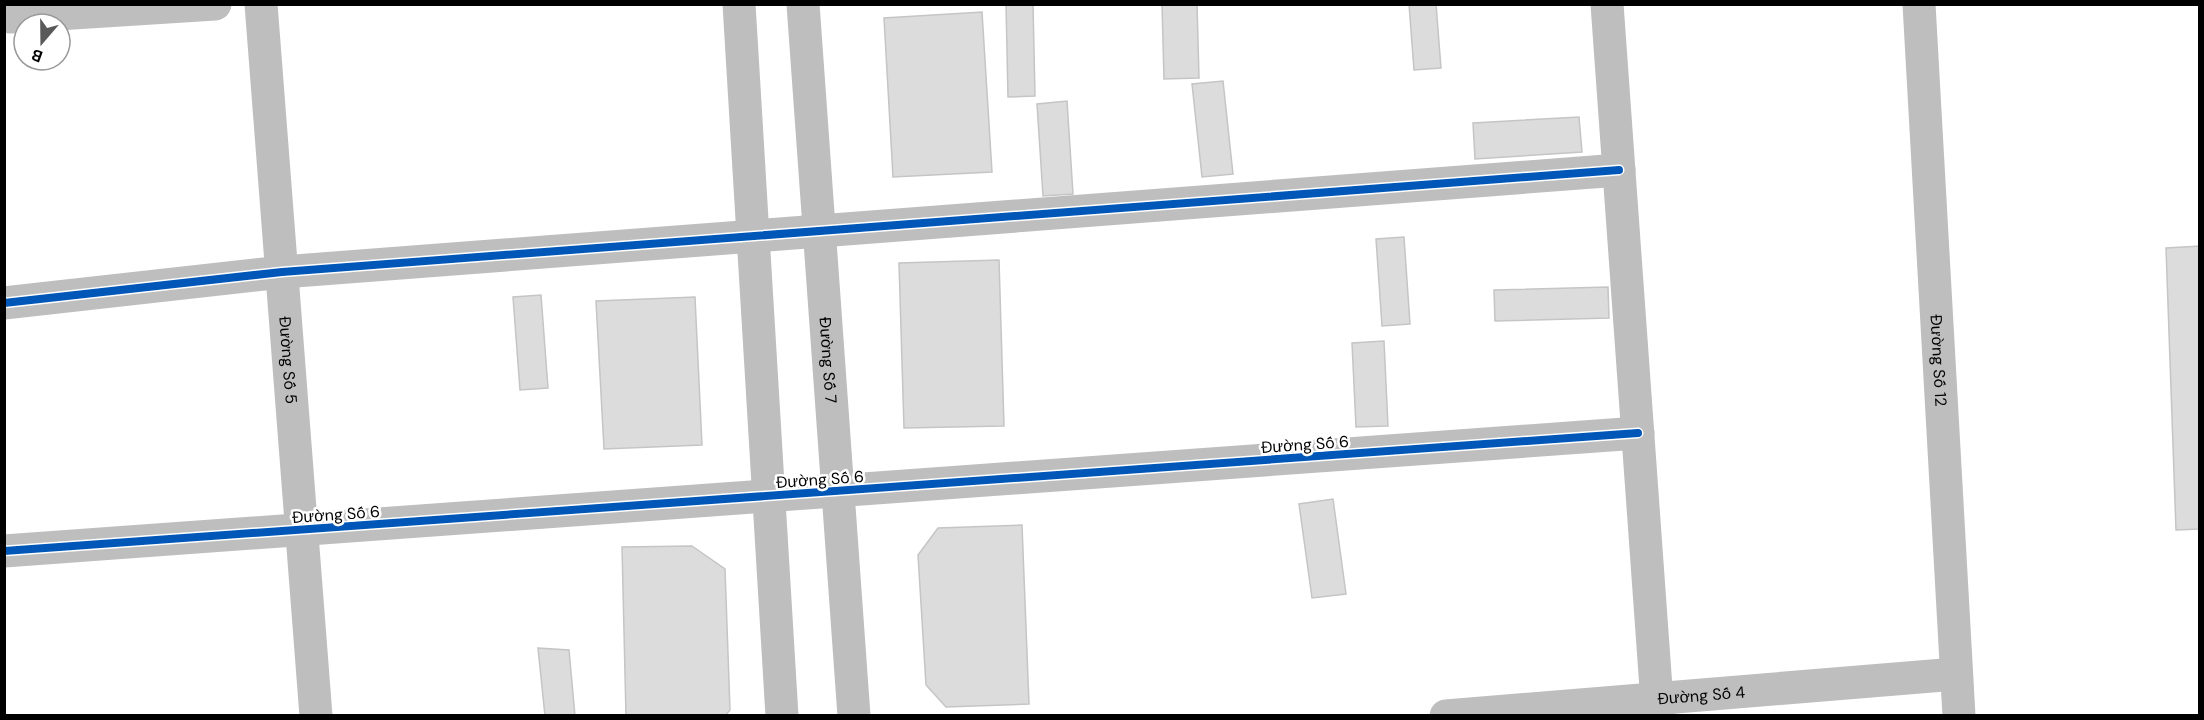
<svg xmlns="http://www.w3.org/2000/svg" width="2204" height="720" font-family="'DM Sans',sans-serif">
	<rect width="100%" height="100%" fill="#fff"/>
	<path fill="#dcdcdc" stroke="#c5c5c5" stroke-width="1.5" d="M1006,4H1033L1035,96L1008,97Z
		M1162,4H1197L1199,78L1164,79Z
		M1409,4H1436L1441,68L1414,70Z
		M982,12L992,172L893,177L884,18Z
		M1223,81L1233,174L1202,177L1192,84Z
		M1067,101L1073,194L1043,196L1037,104Z
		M1579,117L1582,152L1475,159L1473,123Z
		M1404,237L1410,324L1382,326L1376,239Z
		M2200,246V529L2176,530L2166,248Z
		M999,260L1004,426L904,428L899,263Z
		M1608,287L1609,318L1495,321L1494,290Z
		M541,295L548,388L520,390L513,297Z
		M695,297L702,445L604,449L596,301Z
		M1384,341L1388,426L1356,427L1352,343Z
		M1333,499L1346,594L1312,598L1299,504Z
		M1022,525L1029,704L946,707L926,685L918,555L938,528Z
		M692,546L725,569L730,710L725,716H626L622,547Z
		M538,648L569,650L575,716H545Z"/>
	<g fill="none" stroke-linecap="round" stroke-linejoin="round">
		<g stroke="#bebebe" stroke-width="33">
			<path id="s1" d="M261,4L316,716"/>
			<path d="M739,4L782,716"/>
			<path id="s2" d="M803,4L854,716"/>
			<path d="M1607,4L1658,716"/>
			<path id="s3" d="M1919,4L1959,716"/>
			<path d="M10,17L215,4"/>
			<path d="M4,303L282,272L1619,170"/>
			<path d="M4,551L1638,433"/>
			<path id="s4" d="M1446,716L1956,674"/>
		</g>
		<defs>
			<path id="cycleway" d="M4,303L282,272L1619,170
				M4,551L1638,433"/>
		</defs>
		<use href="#cycleway" stroke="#fff" stroke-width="11"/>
		<use href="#cycleway" stroke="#0057b8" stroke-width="8"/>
	</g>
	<g text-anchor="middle" stroke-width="5" stroke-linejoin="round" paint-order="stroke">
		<g font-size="16" fill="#000" stroke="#fff">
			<text dy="6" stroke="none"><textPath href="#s1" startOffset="357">Đường Số 5</textPath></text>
			<text dy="6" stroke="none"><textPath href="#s2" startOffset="357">Đường Số 7</textPath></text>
			<text dy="6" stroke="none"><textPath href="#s3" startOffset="357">Đường Số 12</textPath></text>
			<text transform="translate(1305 444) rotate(-4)" y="6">Đường Số 6</text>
			<text transform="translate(820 479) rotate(-4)" y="6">Đường Số 6</text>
			<text transform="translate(336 514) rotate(-4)" y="6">Đường Số 6</text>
			<text dy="6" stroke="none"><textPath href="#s4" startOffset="256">Đường Số 4</textPath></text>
		</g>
	</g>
	<rect width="2204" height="720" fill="none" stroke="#000000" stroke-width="12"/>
	<g transform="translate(42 42) rotate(200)"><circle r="28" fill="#ffffff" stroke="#999999" stroke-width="1.5"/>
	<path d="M0-4.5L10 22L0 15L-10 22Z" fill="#595959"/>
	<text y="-9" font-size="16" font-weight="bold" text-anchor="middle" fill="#000000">B</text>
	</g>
</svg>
